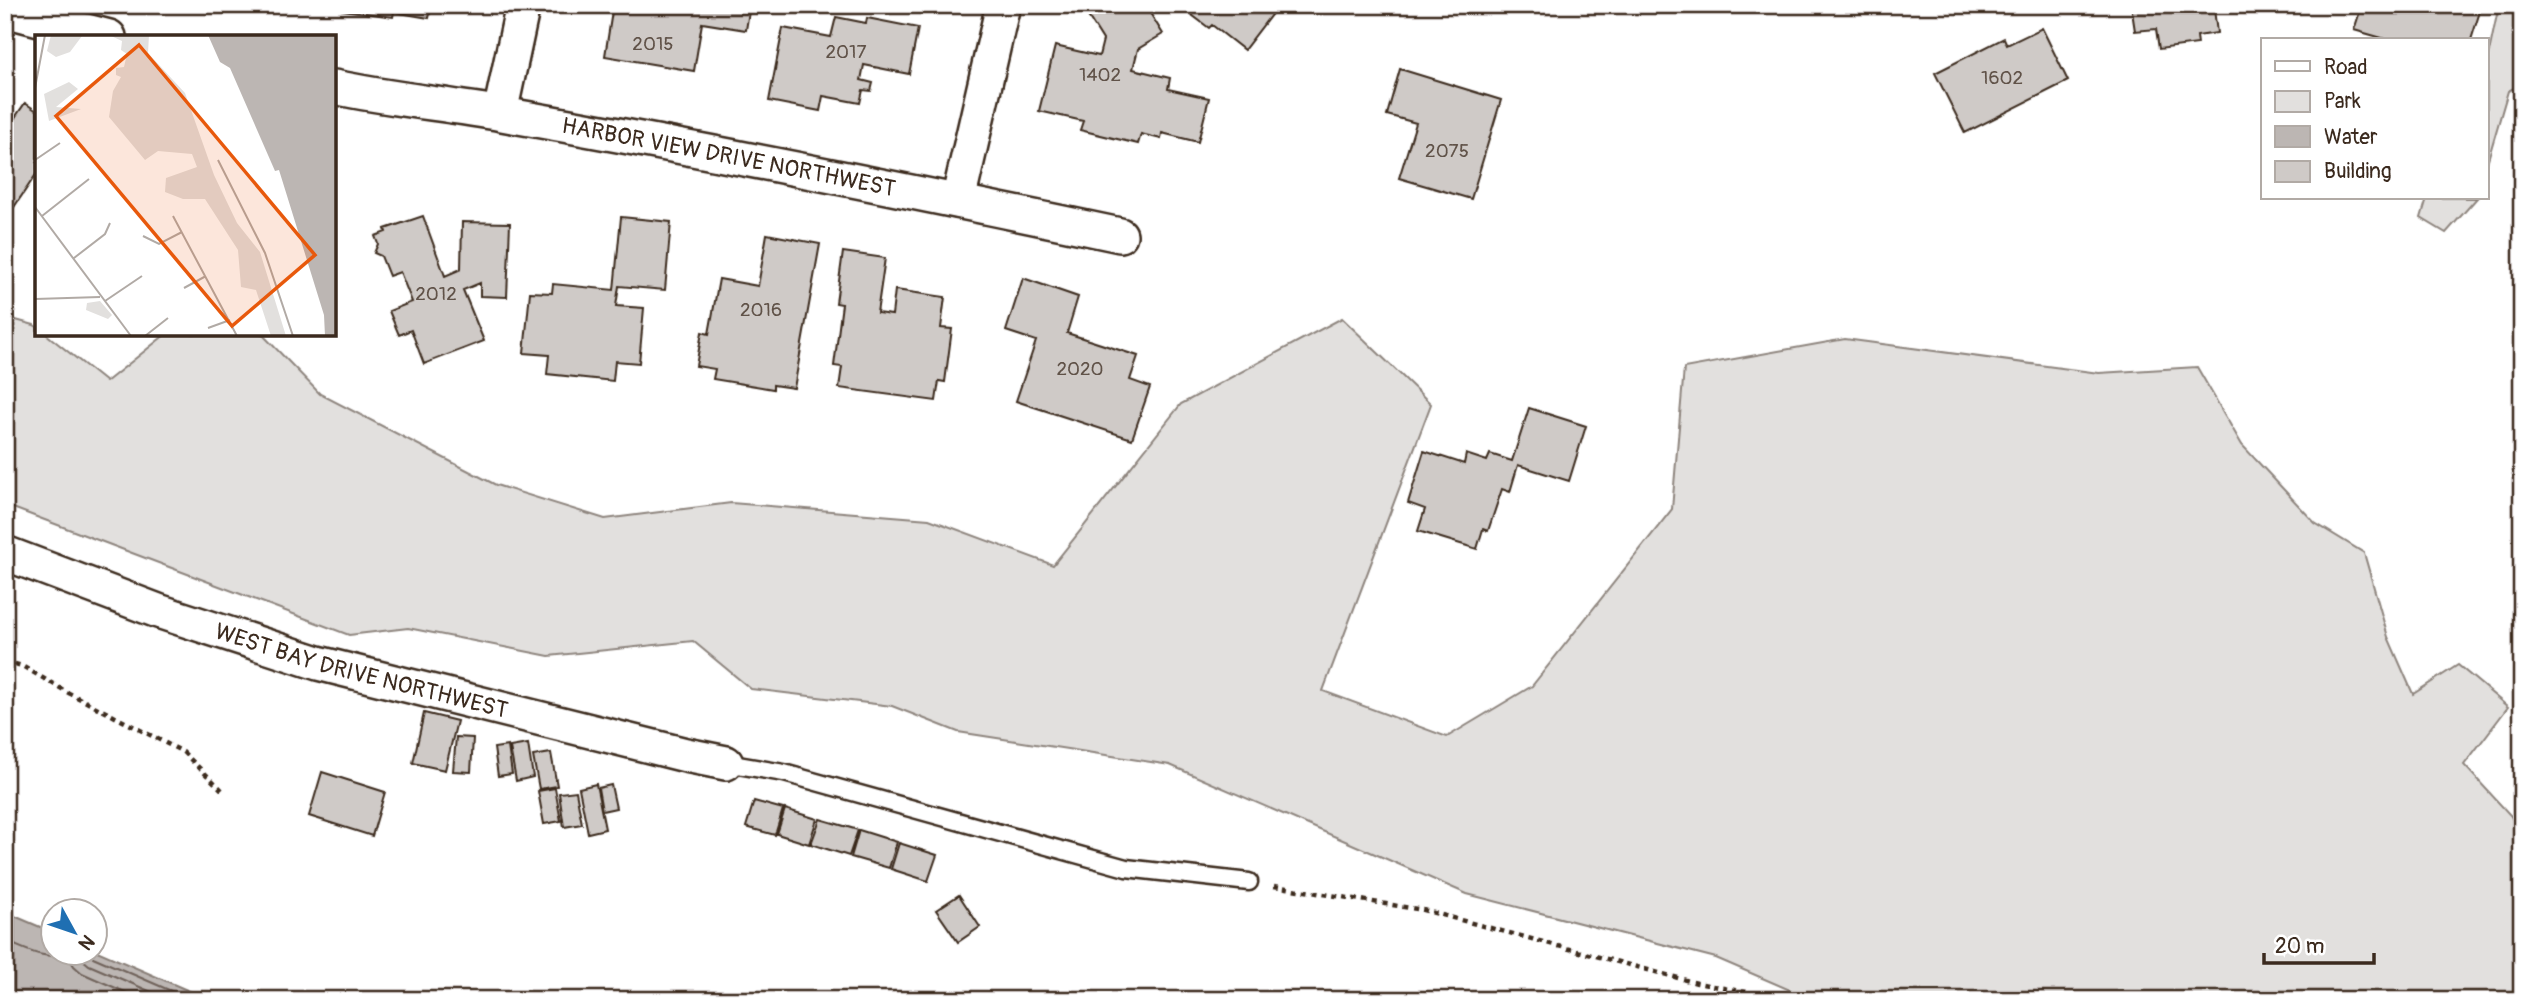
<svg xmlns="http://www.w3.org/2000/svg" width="2527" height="1005" font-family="Pangolin,sans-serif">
	<rect width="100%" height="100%" fill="#fff"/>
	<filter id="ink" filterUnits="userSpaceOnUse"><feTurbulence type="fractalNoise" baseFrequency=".0143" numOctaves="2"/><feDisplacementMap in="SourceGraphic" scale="14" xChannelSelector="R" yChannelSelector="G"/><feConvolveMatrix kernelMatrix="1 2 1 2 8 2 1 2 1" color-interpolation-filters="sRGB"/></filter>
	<g filter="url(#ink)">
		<path fill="#e2e0de" stroke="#8e857e" stroke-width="2" d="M2499,5H2522V84L2508,91L2487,163V62Z
			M2427,198H2477L2446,233L2421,218Z
			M5,317L34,325L37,327V334H46L106,382L166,334H262L320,394L496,485L605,519L731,503L929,519L1053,565L1181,404L1342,318L1431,404L1323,691L1447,737L1532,686L1672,509L1684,368L1845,339L2099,373L2197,367L2242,445L2315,523L2364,553L2388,637L2413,694L2458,665L2508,707L2464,765L2511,816L2522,837V1000H1813L1716,958L1467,894L1170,765L958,732L892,706L751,689L693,641L549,656L408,628L349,635L5,505Z"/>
		<path fill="#bcb6b3" stroke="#887e77" stroke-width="2" d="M5,912L52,932V953H94L95,950L210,1000H5Z"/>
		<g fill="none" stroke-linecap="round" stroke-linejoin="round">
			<path stroke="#6f625a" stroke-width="2" d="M5,941C28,950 42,960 67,954L74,966L82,973L143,1000
				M79,953L82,959L89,965L170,1000
				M88,953L93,957L192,1000"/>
		</g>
		<path fill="#cfcac7" stroke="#3b2a1e" stroke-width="2" d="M343,5H432L429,18L394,12L393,17L342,10Z
			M613,5H664L696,10L697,5H750L746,30L702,23L694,71L605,56Z
			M1098,5H1145L1163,34L1138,49L1133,69L1170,78L1168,89L1209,98L1198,142L1162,133L1161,139L1141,134L1138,144L1080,130L1083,121L1039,111L1055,46L1099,56L1103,40L1086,13Z
			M1194,5H1275L1277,7L1244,50L1212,25L1209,28L1188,12Z
			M2131,5H2234V6L2214,9L2217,33L2197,36L2198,44L2159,49L2156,29L2135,31Z
			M2362,5H2482L2471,40H2389L2354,30Z
			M836,17L866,23L867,18L918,28L909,74L864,65L861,80L873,83L871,91L863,90L860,103L823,96L820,111L769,101L783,28L831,37Z
			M2042,28L2068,81L1965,133L1935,73L2004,38L2007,45Z
			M1400,69L1501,100L1471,199L1399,178L1416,123L1387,115Z
			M25,103L37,111V173L8,216L5,215V132Z
			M423,216L445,276L461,269L462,222L510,223L507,297L480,296V283L463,290L484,341L424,364L411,330L399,335L389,311L412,302L400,272L389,276L381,256L374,253L378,244L375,236L386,232L385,229Z
			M621,217L671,222L665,290L619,286L616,306L644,308L639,363L615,361L613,381L547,374L549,355L524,353L530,292L552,293L553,284L614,290Z
			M767,234L820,244L794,388L773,385V389L713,379L715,369L696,366L702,332L709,334L719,279L758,286Z
			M843,252L885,258L877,313L892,315L895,290L945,297L941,328L952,329L945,382L939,381L936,401L839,388L842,367L834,366L842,304L836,303Z
			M1023,278L1078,297L1067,333L1138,356L1130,380L1150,387L1132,439L1016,401L1036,341L1006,331Z
			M1529,408L1586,426L1569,481L1518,465L1510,492L1502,489L1488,531L1483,529L1477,549L1418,531L1425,509L1408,503L1424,451L1464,464L1466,454L1487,461L1490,454L1512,461Z
			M424,713L457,721L445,770L413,763Z
			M456,737L473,738L471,772L453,771Z
			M528,744L533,777L516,781L510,747Z
			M508,746L512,774L498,776L494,748Z
			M551,753L557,786L539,789L533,756Z
			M322,772L385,792L372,836L309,816Z
			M596,784L605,829L588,833L579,788Z
			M611,785L616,808L602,811L598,788Z
			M555,788L561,821L544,824L538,791Z
			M576,791L582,824L564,827L559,793Z
			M754,801L783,809L775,835L746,827Z
			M785,809L817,819L809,844L777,834Z
			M820,819L858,830L849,856L811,844Z
			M859,830L897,842L889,868L851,857Z
			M899,843L937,855L928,881L891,869Z
			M959,895L980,927L958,942L936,910Z"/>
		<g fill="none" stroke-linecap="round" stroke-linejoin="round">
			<defs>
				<path id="service" d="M726,763L784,773L1126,868L1249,882"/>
				<g id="minor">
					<path d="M5,10L109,37"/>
					<path id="s1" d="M334,87C390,99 446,104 502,114C708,150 915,192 1120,235"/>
					<path d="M500,113L523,5"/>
					<path d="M958,201L1003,5"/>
					<path id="s2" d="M5,553L158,611L318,663L686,755L726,763"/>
				</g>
			</defs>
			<use href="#service" stroke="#3b2a1e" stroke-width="21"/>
			<use href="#minor" stroke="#3b2a1e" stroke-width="38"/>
			<path stroke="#3b2a1e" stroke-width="4.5" stroke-dasharray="5 5" stroke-linecap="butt" d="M5,661L22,666L67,692L183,752L222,790
				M1274,886L1423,910L1697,983L1788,1000"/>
			<use href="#service" stroke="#fff" stroke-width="16"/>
			<use href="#minor" stroke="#fff" stroke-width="33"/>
		</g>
	</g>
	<g text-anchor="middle" stroke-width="5" stroke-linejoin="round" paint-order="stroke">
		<g font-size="19" fill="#605248">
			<text x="653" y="50">2015</text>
			<text x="846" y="58">2017</text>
			<text x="1100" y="81">1402</text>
			<text x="2002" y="84">1602</text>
			<text x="1447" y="157">2075</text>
			<text x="436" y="300">2012</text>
			<text x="761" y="316">2016</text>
			<text x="1080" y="375">2020</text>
		</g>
		<g font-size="23" fill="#3b2a1e" stroke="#fff">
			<text dy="8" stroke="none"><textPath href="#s1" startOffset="401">HARBOR VIEW DRIVE NORTHWEST</textPath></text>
			<text dy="8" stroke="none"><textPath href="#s2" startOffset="376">WEST BAY DRIVE NORTHWEST</textPath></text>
		</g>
	</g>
	<g transform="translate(35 35)">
		<rect width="301" height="301" fill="#fff"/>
		<path d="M16,0H46L47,1L35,17L21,22L12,16ZM74,0H114L113,18L150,58L179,140L202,188L225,217L251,301H236L221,255L206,252L203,215L170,164H148L130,157L131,143L162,132L157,119L123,116L110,125L74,82L78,56L86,42L81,40V33L89,32L92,19L86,15L87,6ZM34,47L43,54L21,72L46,74L14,86L9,59ZM65,266L77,280L73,284L51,275L52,268Z" fill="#e2e0de"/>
		<path d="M173,0H301V301H290L289,280L244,135L240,136L195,33L185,27Z" fill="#bcb6b3"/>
		<path fill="none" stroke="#b1aaa5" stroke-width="2" d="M0,53L10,0M0,125L25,108M183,125L230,218L258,301M0,172L96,301M7,181L54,144M138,181L202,301M108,201L124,209L147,197M39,223L70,199L75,188M149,253L171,241M0,264L65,262M70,266L107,241M173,293L195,285M110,301L133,283"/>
		<path fill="#e8590c" fill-opacity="0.15" stroke="#e8590c" stroke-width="3.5" d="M104,10L280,220L197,291L21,81Z"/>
		<rect width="301" height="301" fill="none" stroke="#3b2a1e" stroke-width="3.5"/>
	</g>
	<rect width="2527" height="1005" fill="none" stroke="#fff" stroke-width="28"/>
	<rect x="14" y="14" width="2499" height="977" fill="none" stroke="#3b2a1e" stroke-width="2.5" filter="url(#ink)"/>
	<rect x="2261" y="38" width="228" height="161" fill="#ffffff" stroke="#b1aaa5" stroke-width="2"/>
	<rect x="2275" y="61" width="35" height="10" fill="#ffffff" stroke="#b1aaa5" stroke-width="2"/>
	<text x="2324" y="74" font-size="21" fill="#3b2a1e">Road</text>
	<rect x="2275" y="91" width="35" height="21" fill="#e2e0de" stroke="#b1aaa5" stroke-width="2"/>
	<text x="2324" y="108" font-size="21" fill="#3b2a1e">Park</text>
	<rect x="2275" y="126" width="35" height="21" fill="#bcb6b3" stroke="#b1aaa5" stroke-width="2"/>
	<text x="2324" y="144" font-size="21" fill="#3b2a1e">Water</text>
	<rect x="2275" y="161" width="35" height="21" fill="#cfcac7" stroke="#b1aaa5" stroke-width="2"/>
	<text x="2324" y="178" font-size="21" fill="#3b2a1e">Building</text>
	<g transform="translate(74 932) rotate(130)"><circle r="33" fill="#ffffff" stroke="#b1aaa5" stroke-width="2"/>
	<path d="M0-5L12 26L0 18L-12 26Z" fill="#1f6fb2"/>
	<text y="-10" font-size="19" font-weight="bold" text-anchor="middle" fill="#3b2a1e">N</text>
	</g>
	<path d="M2264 953v10h110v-10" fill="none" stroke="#3b2a1e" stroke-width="3.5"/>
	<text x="2275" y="953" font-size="21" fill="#3b2a1e" stroke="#ffffff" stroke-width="5" paint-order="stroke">20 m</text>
</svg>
